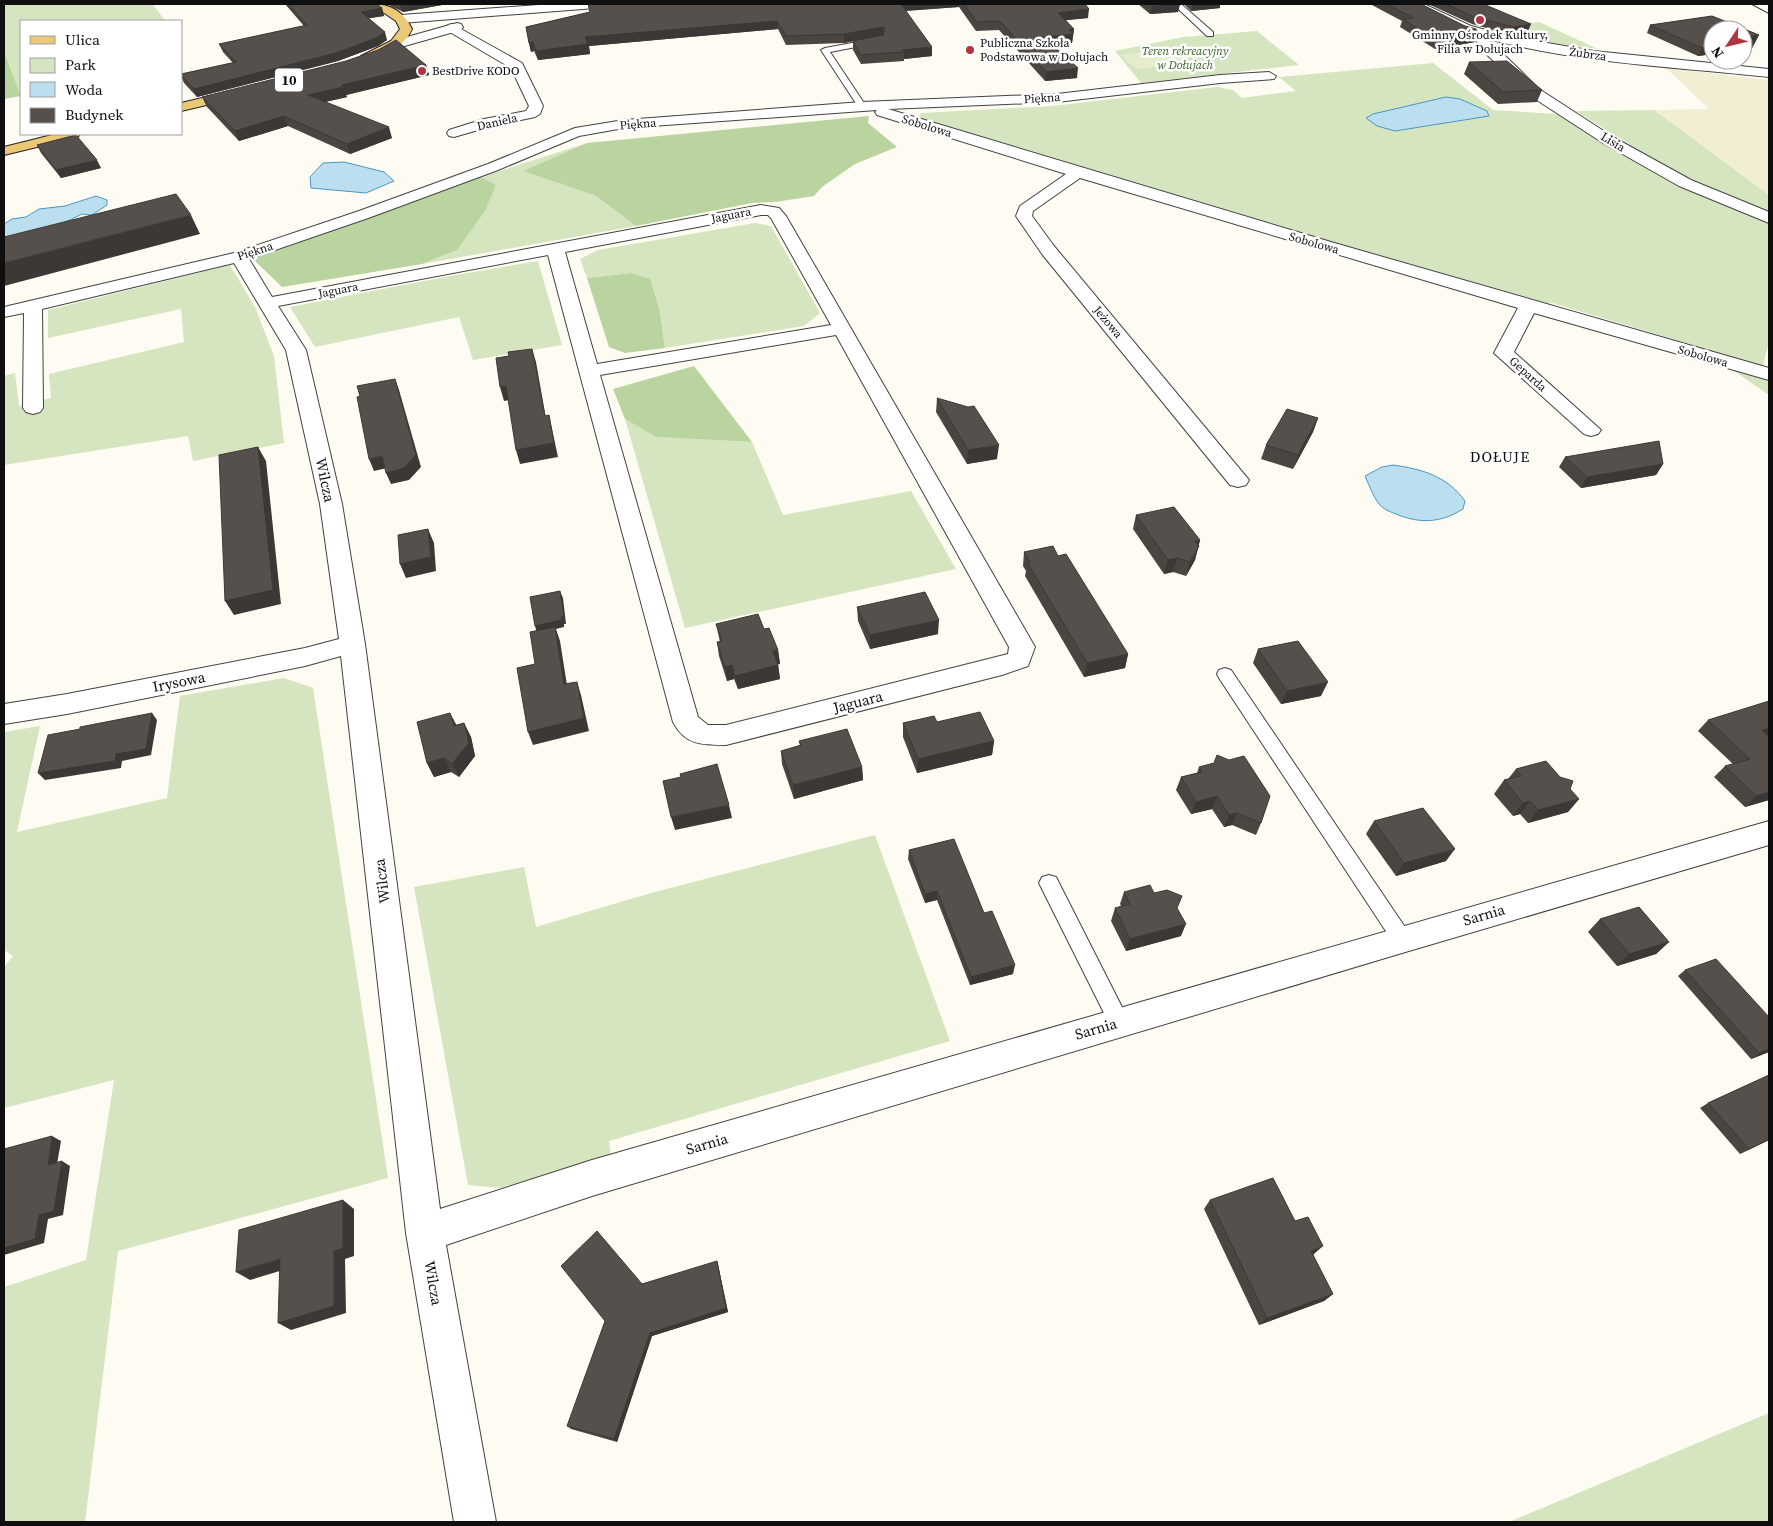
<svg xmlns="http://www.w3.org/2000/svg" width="1773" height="1526" font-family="'Source Serif 4',serif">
	<rect width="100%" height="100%" fill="#fefbf2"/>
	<path fill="#f2eed4" d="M1666,68L1769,80V195L1654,110L1709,109Z"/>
	<path fill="#d5e5bf" d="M4,4H153L165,21H21V96L4,52Z
		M1539,22L1598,49L1537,41L1486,31Z
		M1257,31L1299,65L1141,83L1115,51L1183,37Z
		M1433,63L1493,110L1557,114L1672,183L1769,224V341L1763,366L1549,302L1553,307L996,144L917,118L921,113L1052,106L1217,87L1233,90L1242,98L1296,91L1279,77Z
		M1654,110L1769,195V213L1710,189L1651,158L1576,111Z
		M587,143L524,171L596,196L636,226L422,264L457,250L496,186L481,177Z
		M755,223L771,226L820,313L804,326L665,348L660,312L631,273L587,278L580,259L598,250Z
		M538,261L562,345L473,360L459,317L315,347L290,307L450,276Z
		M230,265L255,307L274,356L284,443L193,461L188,436L4,465V376L15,373L19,406L51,398L49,374L184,342L181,309L48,338V310Z
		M1721,362L1769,376V395Z
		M625,419L656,437L752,442L783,515L911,491L956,569L685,628Z
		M284,678L313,688L388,1178L118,1251L85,1522H4V1287L86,1260L114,1080L4,1108V967L13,956L4,950V732L40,726L17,832L167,798L180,696Z
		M875,835L950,1041L609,1141L611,1157L501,1188L468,1185L414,887L524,867L536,927L651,893Z
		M1769,1413V1522H1509Z"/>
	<path fill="#bad49f" d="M4,52L21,96L4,99Z
		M869,116L868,123L897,147L855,164L822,187L814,196L775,202L752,203L636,226L596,196L523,171L587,143Z
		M481,177L496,185L485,211L457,250L422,264L282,287L253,259Z
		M631,273L650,279L660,312L665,348L625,353L609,347L587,278Z
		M694,366L752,442L656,437L625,419L613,389Z"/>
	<path fill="#e5edcf" d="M1175,49L1193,63L1136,69L1120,55Z"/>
	<path fill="#bcdff0" stroke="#4a97c0" d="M1446,97L1460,99L1487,111L1489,116L1395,131L1377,126L1366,118L1373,114Z
		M344,162L384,172L394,181L366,193L311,188L310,177L323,163Z
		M96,196L107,200V205L92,215L82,214L64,223L4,241V224L12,219L26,217L39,209L65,206Z
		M1393,465C1422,469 1447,476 1465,501L1463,509C1441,523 1420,524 1396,514C1390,512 1383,509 1379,504C1373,496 1369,485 1365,476L1382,467Z"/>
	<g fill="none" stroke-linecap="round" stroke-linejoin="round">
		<defs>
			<path id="service" d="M1173,4H1181L1213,32V36H1207Z
				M874,39L878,41L877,43L830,52L866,106L862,109L859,108L821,50L825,48Z
				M1225,668L1231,670L1409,933L1412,939L1409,945L1402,948L1395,945L1219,678L1217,674L1219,670Z
				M1049,875L1056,877L1126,1015L1129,1022L1126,1029L1119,1032L1112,1029L1039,883L1042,877Z"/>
			<path id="minor" d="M1409,4H1424L1471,26L1512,37L1594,51L1769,69V77C1676,67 1579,63 1488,39L1539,89L1613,137L1691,180L1769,212V223L1679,186L1603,143L1529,95L1480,48L1475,38L1476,35L1463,32Z
				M1752,4L1769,5V13Z
				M452,24L522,63L543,106L540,114L535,117L492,126L454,137L449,136L447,133L449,130L484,119L526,111L529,106L511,68L448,31L446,28L448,25Z
				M1269,72L1276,76L1274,79L1220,83L1057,102L888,109L1331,242L1769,368V380L1534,313L1514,352L1601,430L1598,434L1591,436L1584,434L1494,353L1518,308L1080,178L1033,211L1032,216L1054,246L1249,480L1246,485L1238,487L1230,485L1042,254L1016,216L1020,206L1066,174L877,115L875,112L877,110L624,128L579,136L498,170L371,217L249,259L272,297L761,205L779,208L786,216L1035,647L1028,666L1002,675L726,745C702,745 685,745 673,722L548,255L278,306L306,350L342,504L365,644L440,1209L592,1160L1769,821V845L1402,953L592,1196L446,1245L496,1522H454L406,1233L341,656L305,666L67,714L4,724V704L67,694L305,648L339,639L320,504L286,350L234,263L42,309L43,408L40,412L33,414L26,412L23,408L24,313L4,317V307L234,253L359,211L488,164L575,128L624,120L862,102L1057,94L1220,75ZM761,215H768L771,218L831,325L597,364L565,252ZM836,335L1009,647L1008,654L726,725H708L698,717L600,375Z"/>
			<path id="tertiary" d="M552,4H602L596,8L401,23L395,19L401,15Z
				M457,23L461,24L463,27L461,30L394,49L388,45L389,42Z"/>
			<path id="primary" d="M371,4C390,3 404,12 412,29C406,44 379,66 361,62L359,59L361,56L391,41L400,29L396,21Z
				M240,89L245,90L247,93L245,96L181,111V103Z
				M56,134H80L78,137L4,155V147Z"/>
		</defs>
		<use href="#service" stroke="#424242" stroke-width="2"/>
		<use href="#minor" stroke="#424242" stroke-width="2"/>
		<use href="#tertiary" stroke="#424242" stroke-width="2"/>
		<use href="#primary" stroke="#202020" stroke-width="2"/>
		<use href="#service" fill="#fff" fill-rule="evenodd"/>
		<use href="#minor" fill="#fff" fill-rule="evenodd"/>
		<use href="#tertiary" fill="#fff" fill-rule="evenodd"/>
		<use href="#primary" fill="#eac876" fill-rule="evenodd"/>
	</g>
	<path fill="#4a4541" d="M285,4H376L382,8L384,16L369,18L387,40L378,46L338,61L197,97L184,83L181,76V74L233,63L223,52L219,44L304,26Z
		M387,4H442V5L403,12Z
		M588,4H1085L1088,18L1066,20L1074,29L1072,43L1053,45L1077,78L1045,81L999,30L976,31L959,7L906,11L932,56L904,59V61L861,64L853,50V41L844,43L786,45L778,29L589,46L590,54L538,60L534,51L531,52L526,27L590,12Z
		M1138,4H1180L1178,12L1150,14Z
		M1184,4H1220V8L1191,11Z
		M1370,4H1421L1478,34L1475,42L1435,49L1400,27L1402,21Z
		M1428,4H1476L1528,31L1511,35L1472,24Z
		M1712,16L1759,35L1752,48L1743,50V30H1713V54L1698,56L1647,33L1650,25Z
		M1469,62L1542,90L1537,102L1498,104L1464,74Z
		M426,65L429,75L346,95L347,97L325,102L392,138L350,154L288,126L239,141L207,107L202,97Z
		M37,145L101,168L61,178L41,153Z
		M937,398L997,459L967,464L936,412Z
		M1318,418L1313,432L1293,469L1261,459L1266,445Z
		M1565,457L1663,464L1656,475L1581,488L1559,467Z
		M1136,515L1200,540L1195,560L1186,576L1173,572L1164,574L1133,529Z
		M1024,552L1058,556L1128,654L1125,668L1084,677L1025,576L1026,571L1023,566Z
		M857,607L938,634L870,649L858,621Z
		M716,624L764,629L778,650L780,664H778L780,679L738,689L734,679L727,681L719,656L717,642H720Z
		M1258,649L1321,696L1281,704L1253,663Z
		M1708,720L1768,736L1769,800L1745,807L1714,777L1725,766L1733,764L1698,731Z
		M937,722L994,741L992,755L917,773L903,737V723Z
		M464,723L471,737L475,756L459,777L451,772L434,777L427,763L456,725Z
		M799,741L862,767L863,780L794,799L782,764L781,751L800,746Z
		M1199,767L1261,823L1256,835L1232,825L1224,827L1212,809L1191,814L1176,790L1181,777L1197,773Z
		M1516,769L1570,789L1579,799L1568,812L1528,823L1520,814L1513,816L1494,794L1504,780L1508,779Z
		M1374,821L1446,861L1396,876L1366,834Z
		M909,850L984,913L1013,974L970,985L937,900L925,903L908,859Z
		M1124,892L1154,893L1177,908L1181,936L1126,951L1111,921L1115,908L1121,906L1120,904Z
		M1600,919L1669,942L1656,954L1617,966L1588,932Z
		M1685,970L1769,1052L1751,1059L1678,976Z
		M1769,1075V1140L1740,1154L1700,1108L1708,1103Z
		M1210,1200L1295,1221L1314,1254L1313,1255L1333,1294L1324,1301L1259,1325L1204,1209Z
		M718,1265L728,1312L652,1336L617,1442L571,1429L567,1426L642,1284Z"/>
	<path fill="#3c3835" d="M406,4H442V5L403,12L400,5Z
		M901,4H959V7L900,11Z
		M1172,4H1180L1178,12L1150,14L1152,6Z
		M1193,4H1220V8L1191,11Z
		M382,8L384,16L364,19L361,12Z
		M1089,9L1088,18L1058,21V13Z
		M777,21L778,29L589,46L590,54L538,60L536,51L585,37Z
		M1531,24L1528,31L1511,35L1514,27Z
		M883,27V36L844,43V34Z
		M1069,29H1074L1072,43L1043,46L1044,37Z
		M385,32L387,40L378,46L338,61L197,97L194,89Z
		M1478,34L1475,42L1435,49L1438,42Z
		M1759,35L1752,48L1743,50V42L1747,37Z
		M533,42L534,51L531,52L529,43Z
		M932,47V56L904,59V52L902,50Z
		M1713,47V54L1698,56L1702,48Z
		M426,65L429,75L346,95L347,97L312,105L308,95L342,85Z
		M1078,68L1077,78L1045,81L1046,72Z
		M284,116L288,126L239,141L235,131Z
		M389,127L392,138L350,154L347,144Z
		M97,160L101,168L61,178L56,170Z
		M191,215L200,234L4,286V263Z
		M532,349L536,362L548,430L545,416Z
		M395,379L399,390L421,467L409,480L391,484L386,473Z
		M506,386L510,400L504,401L500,387Z
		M549,415L558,457L520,464L516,450Z
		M1318,418L1313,432L1293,469L1298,455Z
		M999,445L997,459L967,464L968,450Z
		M258,447L266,461L281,604L234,615L225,601Z
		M382,456L387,468L374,471L369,459Z
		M1663,464L1656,475L1581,488L1587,477Z
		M428,529L434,543L436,571L406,578L400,564Z
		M1200,540L1195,560L1186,576L1195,541Z
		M1177,558L1173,572L1164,574L1168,560Z
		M560,591L563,598L566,624H564V627L556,629L560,641L569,698L537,633L535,626Z
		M939,620L938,634L870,649V635Z
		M778,650L780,664L774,665L773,651Z
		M1128,654L1125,668L1084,677L1087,663Z
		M732,665L734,679L727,681L725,667Z
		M778,665L780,679L738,689L735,676Z
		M577,682L581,695L589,731L533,745L528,732Z
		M1328,682L1321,696L1281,704L1287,691Z
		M152,713L157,720L151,755L122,761L121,768L45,780L38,773L116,754Z
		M450,713L457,726H454Z
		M464,723L471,737L475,756L459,777L452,764Z
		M1769,728V736L1751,742L1762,730Z
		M994,741L992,755L917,773L918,759Z
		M444,758L451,772L434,777L427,763Z
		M862,767L863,780L794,799L793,785Z
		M1769,792V800L1745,807L1756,796Z
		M1217,796L1212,809L1191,814L1196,802Z
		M1579,799L1568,812L1528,823L1538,810Z
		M1530,801L1520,814L1513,816L1523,803Z
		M729,805L732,818L675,830L671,817Z
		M1237,813L1232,825L1224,827L1229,815Z
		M1455,849L1446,861L1396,876L1404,863Z
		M937,891V900L925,903V894Z
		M1186,924L1181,936L1126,951L1130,939Z
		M1669,942L1656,954L1617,966L1629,954Z
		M1015,965L1013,974L970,985L971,977Z
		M1769,1049V1052L1751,1059L1759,1053Z
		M52,1136L61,1141L56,1170L48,1165Z
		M1769,1139V1140L1740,1154L1749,1149Z
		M62,1161L70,1166L63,1215L48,1219L44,1243L4,1255V1248L39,1215Z
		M343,1200L354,1209V1256L345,1259L346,1313L291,1330L278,1323L334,1251Z
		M1323,1246L1314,1254L1302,1259L1311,1251Z
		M280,1259L293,1267L250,1280L236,1272Z
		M717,1261L718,1265L728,1312L652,1336L617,1442L614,1439L650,1333Z
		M1333,1294L1324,1301L1259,1325L1267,1318Z"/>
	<path fill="#56504c" stroke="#3c3835" d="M288,4H376L382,8L361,12L385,32L376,38L336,53L194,89L181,75V74L236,62L219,44L307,25Z
		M588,4H901L932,47L902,50L904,52L861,55L853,41L883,35L885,29L883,27L844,34L786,36L777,21L585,37L588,44L536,51L533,42L529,43L526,27L590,12Z
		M964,4H1085L1089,9L1058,13L1074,29H1069L1073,34L1044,37L1078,68L1046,72L1000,21L977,22Z
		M1150,4H1173L1152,6Z
		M1386,4H1421L1465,26L1476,29L1478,34L1438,42L1403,19L1414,18Z
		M1446,4H1476L1479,5L1483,4L1531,24L1514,27L1474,17Z
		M1712,16L1759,35L1747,37L1756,41L1743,42V30H1713V47L1702,48L1650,25Z
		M396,40L426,65L342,85L343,87L308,95L389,127L347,144L284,116L235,131L202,97L346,61L378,50Z
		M1507,61L1542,90L1503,92L1469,62Z
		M76,135L97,160L56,170L37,145Z
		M176,194L191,215L4,263V237Z
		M532,349L545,416L549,415L554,443L516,450L506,386L500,387L496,358L509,356L508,352Z
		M395,379L416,455L404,468L386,473L382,456L369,459L357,397L360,396L357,386Z
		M937,398L968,407L974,406L999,445L968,450Z
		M1287,409L1318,418L1298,455L1266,445Z
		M1659,441L1663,464L1587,477L1565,457Z
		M258,447L273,590L225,601L219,455Z
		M1174,507L1200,540L1195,541L1199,546L1190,562L1177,558L1168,560L1136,515Z
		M428,529L431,557L400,564L398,535Z
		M1053,546L1058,556L1066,554L1128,654L1087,663L1027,562H1030L1024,552Z
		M560,591L564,617H561L562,620L535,626L530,597Z
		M925,592L939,620L870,635L857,607Z
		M758,614L764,629L769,628L778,650L773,651L778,665L735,676L732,665L725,667L717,642L722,641L716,624Z
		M555,627L564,684L577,682L584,718L528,732L517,668L535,664L530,632Z
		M1298,641L1328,682L1287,691L1258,649Z
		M1769,701V728L1762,730L1769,737V792L1756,796L1725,766L1750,759L1708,720Z
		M980,712L994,741L918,759L903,723L934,716L937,722Z
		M152,713L146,749L116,754L115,761L38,773L48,735L80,729V727Z
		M450,713L454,726L464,723L469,743L452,764L444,758L427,763L417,722Z
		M847,729L862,767L793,785L781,751L801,745L799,741Z
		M1217,755L1229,760L1244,756L1270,796L1261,823L1237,813L1229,815L1217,796L1196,802L1181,777L1202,772L1199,767L1214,763Z
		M1546,761L1560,777L1573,781L1570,789L1579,799L1538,810L1530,801L1523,803L1504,780L1521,776L1516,769Z
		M717,764L729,805L671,817L663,781L681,777L680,774Z
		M1423,808L1455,849L1404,863L1374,821Z
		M954,839L984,913L992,911L1015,965L971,977L937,891L925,894L909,850Z
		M1150,885L1154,893L1167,890L1182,896L1177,908L1186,924L1130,939L1115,908L1130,904L1124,892Z
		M1639,907L1669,942L1629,954L1600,919Z
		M1716,959L1769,1017V1049L1759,1053L1685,970Z
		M1769,1075V1139L1749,1149L1708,1103Z
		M52,1136L48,1165L62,1161L54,1211L39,1215L35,1239L4,1248V1149Z
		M1273,1178L1295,1221L1308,1217L1323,1246L1311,1251L1333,1294L1267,1318L1210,1200Z
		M343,1200V1248L334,1251V1306L278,1323L280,1259L236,1272L239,1230Z
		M597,1231L642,1284L717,1261L726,1308L650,1333L614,1439L567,1426L605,1321L561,1266Z"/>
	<g fill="#b13541" stroke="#fff" stroke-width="2">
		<circle cx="1480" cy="20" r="5"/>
		<circle cx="970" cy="50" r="5"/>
		<circle cx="422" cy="71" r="5"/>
	</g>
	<g text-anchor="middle" stroke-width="5" stroke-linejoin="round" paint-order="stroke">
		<g font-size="12" fill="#0f0f0f" stroke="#fff" text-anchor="start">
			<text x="1480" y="39" text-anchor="middle">Gminny Ośrodek Kultury,<tspan x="1480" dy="14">Filia w Dołujach</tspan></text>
			<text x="980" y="47">Publiczna Szkoła<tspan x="980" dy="14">Podstawowa w Dołujach</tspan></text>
			<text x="432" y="75">BestDrive KODO</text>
		</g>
		<g font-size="12" font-style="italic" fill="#356025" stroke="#fff">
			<text x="1185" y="55">Teren rekreacyjny<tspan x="1185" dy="14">w Dołujach</tspan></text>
		</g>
		<g font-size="12" fill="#0f0f0f" stroke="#fff">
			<text transform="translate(1588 54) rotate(8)" y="4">Żubrza</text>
			<text transform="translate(1042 98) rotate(-4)" y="4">Piękna</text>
			<text transform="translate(497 122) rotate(-13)" y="4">Daniela</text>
			<text transform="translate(638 124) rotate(-5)" y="4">Piękna</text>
			<text transform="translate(927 126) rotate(17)" y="4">Sobolowa</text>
			<text transform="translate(1613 142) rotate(31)" y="4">Lisia</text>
			<text transform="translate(731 215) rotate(-11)" y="4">Jaguara</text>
			<text transform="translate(1314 243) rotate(16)" y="4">Sobolowa</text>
			<text transform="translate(255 251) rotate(-18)" y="4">Piękna</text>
			<text transform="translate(338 290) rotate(-11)" y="4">Jaguara</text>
			<text transform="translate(1108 322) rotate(50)" y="4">Jeżowa</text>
			<text transform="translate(1703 356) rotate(16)" y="4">Sobolowa</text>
			<text transform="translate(1528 374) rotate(42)" y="4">Geparda</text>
		</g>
		<rect fill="#fff" stroke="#575757" stroke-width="1" x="275" y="68.5" width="28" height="23" rx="4"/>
		<g font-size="14" font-weight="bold" fill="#0f0f0f">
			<text x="289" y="85">10</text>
		</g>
		<g font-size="15" letter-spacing="1" fill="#0f0f0f" stroke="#fff">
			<text x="1500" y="462">DOŁUJE</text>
		</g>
		<g font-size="15" fill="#0f0f0f" stroke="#fff">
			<text transform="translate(325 480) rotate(78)" y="5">Wilcza</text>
			<text transform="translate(179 682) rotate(-11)" y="5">Irysowa</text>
			<text transform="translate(858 702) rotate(-14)" y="5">Jaguara</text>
			<text transform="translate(382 881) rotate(-97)" y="5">Wilcza</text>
			<text transform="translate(1484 915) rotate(-16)" y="5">Sarnia</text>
			<text transform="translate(1096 1029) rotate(-16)" y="5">Sarnia</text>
			<text transform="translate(707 1144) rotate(-16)" y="5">Sarnia</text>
			<text transform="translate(433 1283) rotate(80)" y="5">Wilcza</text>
		</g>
	</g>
	<rect width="1773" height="1526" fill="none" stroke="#0f0f0f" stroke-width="10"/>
	<rect x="20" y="20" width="162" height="115" fill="#ffffff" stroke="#9f9f9f"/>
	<rect x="30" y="36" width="25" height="8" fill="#eac876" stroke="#9f9f9f"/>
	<text x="65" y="45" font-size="15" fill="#0f0f0f">Ulica</text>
	<rect x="30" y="58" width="25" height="15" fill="#d5e5bf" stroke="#9f9f9f"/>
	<text x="65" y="70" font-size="15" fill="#0f0f0f">Park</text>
	<rect x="30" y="82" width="25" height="15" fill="#bcdff0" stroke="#9f9f9f"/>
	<text x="65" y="95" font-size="15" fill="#0f0f0f">Woda</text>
	<rect x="30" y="108" width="25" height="15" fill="#56504c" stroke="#9f9f9f"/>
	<text x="65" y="120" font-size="15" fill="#0f0f0f">Budynek</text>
	<g transform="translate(1728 45) rotate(235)"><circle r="24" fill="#ffffff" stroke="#9f9f9f"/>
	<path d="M0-4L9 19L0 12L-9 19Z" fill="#b13541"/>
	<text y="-8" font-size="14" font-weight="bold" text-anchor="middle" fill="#0f0f0f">N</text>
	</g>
</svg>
